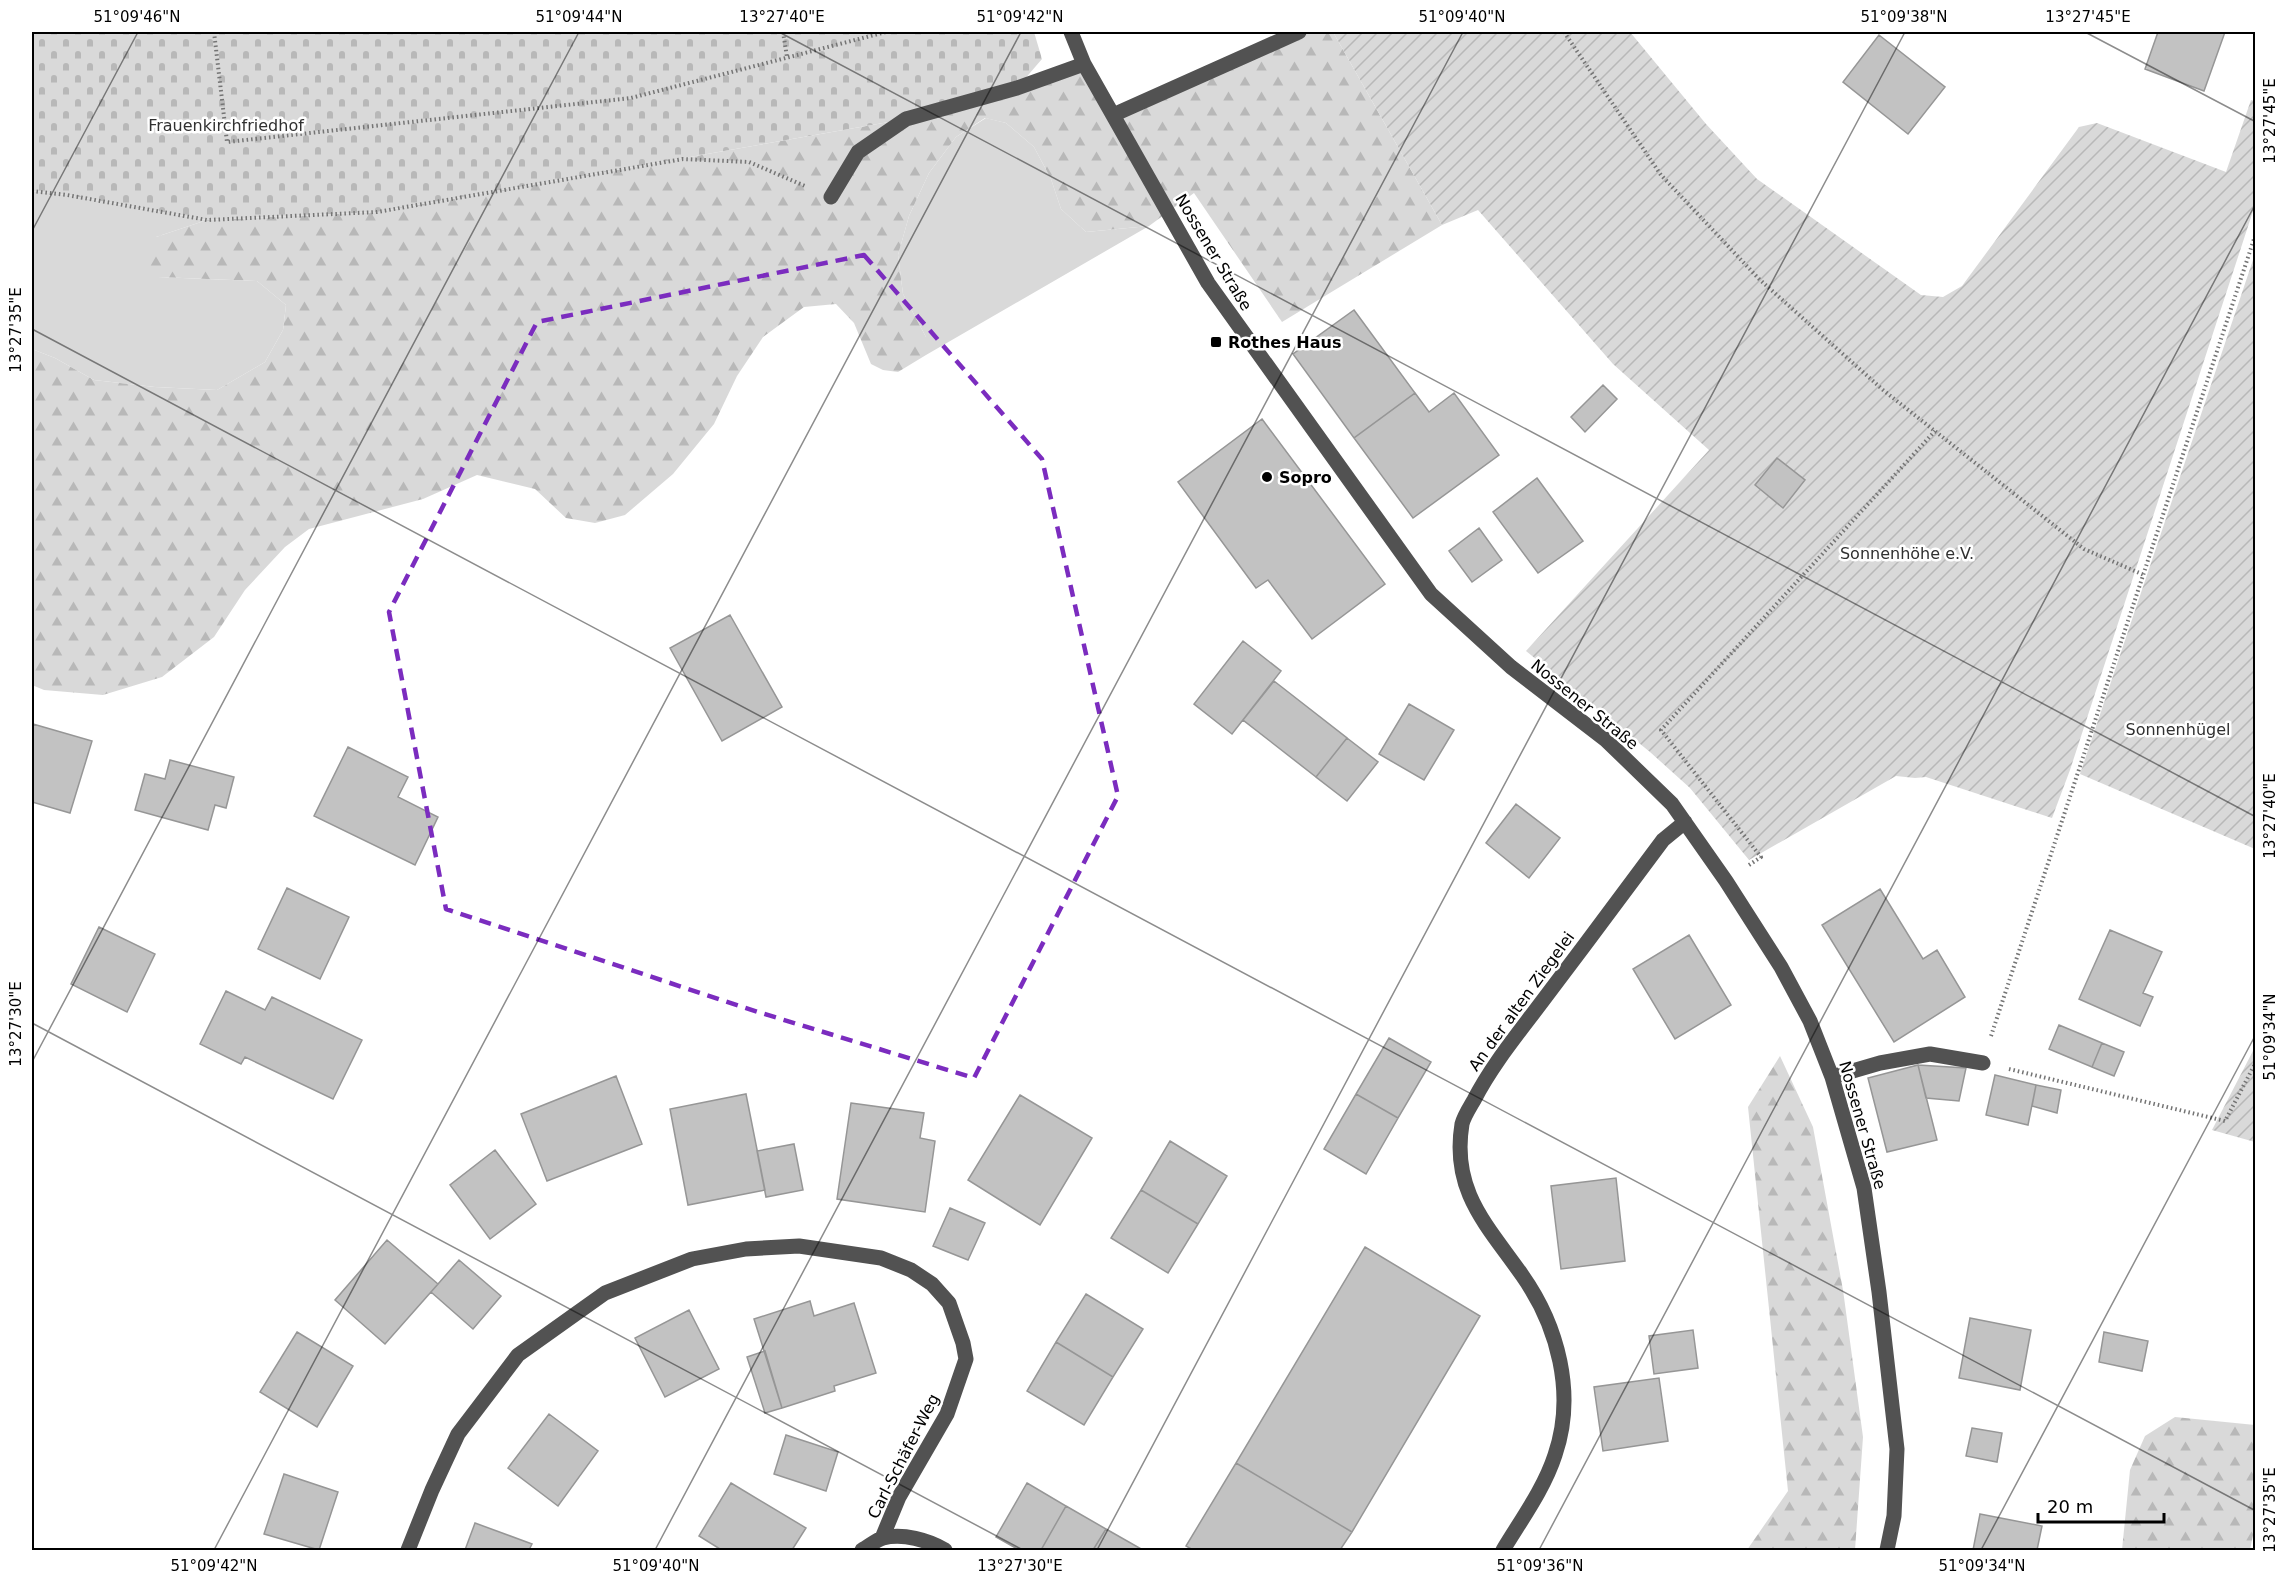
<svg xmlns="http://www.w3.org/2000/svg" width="2287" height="1582" font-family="'DejaVu Sans',sans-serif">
	<defs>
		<pattern id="forest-firs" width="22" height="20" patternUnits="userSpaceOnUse" patternTransform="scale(1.5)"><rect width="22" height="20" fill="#d9d9d9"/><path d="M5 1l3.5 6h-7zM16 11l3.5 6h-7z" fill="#b8b8b8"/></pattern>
		<pattern id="cemetery-stones" width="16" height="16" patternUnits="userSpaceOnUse" patternTransform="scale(1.5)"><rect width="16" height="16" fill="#d9d9d9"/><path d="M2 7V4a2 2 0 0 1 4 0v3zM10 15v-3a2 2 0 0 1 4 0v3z" fill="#b8b8b8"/></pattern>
		<pattern id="garden-furrows" width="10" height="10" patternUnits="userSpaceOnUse" patternTransform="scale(1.5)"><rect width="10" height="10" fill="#d9d9d9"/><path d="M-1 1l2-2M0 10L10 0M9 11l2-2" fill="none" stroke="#b8b8b8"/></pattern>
	</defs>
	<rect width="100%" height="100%" fill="#fff"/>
	<path fill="#d9d9d9" d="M986,118L1006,123L1034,147L1051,179L1061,209L1086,232L1149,226L926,355V337L903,294L898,255L909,216L929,173L956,137Z
		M32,191L67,195L207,220L156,237L158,277L257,281L286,305L283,330L265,362L217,390L155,387L94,380L55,358L32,349Z"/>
	<path fill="url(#forest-firs)" d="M1299,32H1333L1442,225L1282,322L1194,193L1149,226L1086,232L1061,209L1051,179L1034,147L1006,123L985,118L956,137L929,173L909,216L898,255L903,294L926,337V355L898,372L883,370L871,364L854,323L836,304L804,307L763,337L737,376L714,424L673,474L625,515L595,523L566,518L535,489L477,475L423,499L309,529L285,547L245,590L214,637L162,677L103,695L44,690L32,685V349L55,358L94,380L155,387L217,390L265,362L283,330L286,305L257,281L158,277L141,261L156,237L207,220L377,212L906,119L1084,64L1113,115Z
		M1780,1056L1813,1127L1843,1290L1863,1437L1855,1550H1747L1788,1491L1748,1107Z
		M2175,1417L2255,1425L2256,1521L2250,1550H2122L2130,1470L2145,1436Z"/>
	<path fill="url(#cemetery-stones)" d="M32,32H1034L1042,59L1017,88L906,119L377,212L207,220L67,195L32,191Z"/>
	<path fill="url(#garden-furrows)" d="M1333,32H1630L1706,124L1757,179L1921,295L1943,297L1962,286L2079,127L2097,123L2226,172L2251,100L2255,101V205L2070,770L2052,818L1926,777L1915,778L1896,776L1749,860L1690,788L1650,752L1526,651L1709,450L1613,364L1478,210L1442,225Z
		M2255,254V849L2080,774Z
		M2255,1047V1142L2212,1130Z"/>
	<path fill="#c2c2c2" stroke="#969696" stroke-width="1.5" d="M2158,32H2225L2204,91L2145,69Z
		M1879,35L1945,87L1908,134L1843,82Z
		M1354,310L1415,393L1354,438L1293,354Z
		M1603,385L1617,399L1585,432L1571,417Z
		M1415,393L1429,412L1454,393L1499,455L1413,518L1354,438Z
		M1262,419L1385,584L1312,639L1268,580L1256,588L1178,482Z
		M1777,458L1805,480L1783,508L1755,485Z
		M1537,478L1583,541L1538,573L1493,512Z
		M1479,528L1502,560L1472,582L1449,551Z
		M730,615L782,707L722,741L670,648Z
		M1243,641L1281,671L1232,734L1194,704Z
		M1274,681L1347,738L1316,777L1243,720Z
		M1409,704L1454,730L1424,780L1379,754Z
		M33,724L92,741L70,813L32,802Z
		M1347,738L1378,762L1347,801L1316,777Z
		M348,747L408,777L398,797L438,817L415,865L314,816Z
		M170,760L234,777L226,808L215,805L208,830L135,810L145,774L165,779Z
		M1516,804L1560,838L1529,878L1486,843Z
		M287,888L349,917L320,979L258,949Z
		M1880,889L1923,959L1937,950L1965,997L1894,1042L1822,925Z
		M99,927L155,954L127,1012L71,984Z
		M2110,930L2162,952L2143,993L2153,997L2140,1026L2079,999Z
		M1689,935L1731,1005L1675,1039L1633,969Z
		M226,991L265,1010L272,997L362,1040L333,1099L245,1057L241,1064L200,1044Z
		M2059,1025L2102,1043L2092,1067L2049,1049Z
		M1389,1038L1431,1062L1398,1118L1356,1094Z
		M2102,1043L2124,1052L2114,1076L2092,1067Z
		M1918,1065L1937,1140L1887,1152L1868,1078Z
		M1918,1065L1966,1068L1959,1101L1926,1098Z
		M1995,1075L2036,1085L2028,1125L1986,1115Z
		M616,1076L642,1144L547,1181L521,1114Z
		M2036,1085L2061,1090L2057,1113L2032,1106Z
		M746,1094L765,1190L688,1205L670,1109Z
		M1356,1094L1398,1118L1366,1174L1324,1149Z
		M1020,1095L1092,1138L1040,1225L968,1180Z
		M851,1103L924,1113L920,1138L935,1141L925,1212L837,1199Z
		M1170,1141L1227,1176L1198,1224L1141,1190Z
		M794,1144L803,1190L766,1197L757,1151Z
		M495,1150L536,1204L490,1239L450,1185Z
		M1616,1178L1625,1261L1561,1269L1551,1186Z
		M1141,1190L1198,1224L1168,1273L1111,1238Z
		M950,1208L985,1223L968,1260L933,1246Z
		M387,1240L438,1284L385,1344L335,1300Z
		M1365,1247L1480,1316L1352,1532L1236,1463Z
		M459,1260L501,1296L473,1329L431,1292Z
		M1086,1294L1143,1329L1113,1377L1056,1342Z
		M810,1301L814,1316L854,1303L876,1373L834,1386L835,1391L782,1408L754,1319Z
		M689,1310L719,1369L665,1397L635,1338Z
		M1970,1318L2031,1330L2020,1390L1959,1378Z
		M1693,1330L1698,1368L1654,1374L1649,1336Z
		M297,1332L353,1366L317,1427L260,1392Z
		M2104,1332L2148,1341L2142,1371L2099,1362Z
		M1056,1342L1113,1377L1084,1425L1027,1391Z
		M765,1351L782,1408L765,1413L747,1357Z
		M1659,1378L1668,1441L1603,1451L1594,1387Z
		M549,1414L598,1451L558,1506L508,1468Z
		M1972,1428L2002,1433L1997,1462L1966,1456Z
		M786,1435L838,1452L826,1491L774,1474Z
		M1236,1463L1352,1532L1340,1550H1193L1186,1546Z
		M284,1474L338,1492L319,1550L264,1534Z
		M731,1483L806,1528L792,1550H719L720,1549L699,1536Z
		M1027,1483L1066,1506L1041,1550H1019L996,1537Z
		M1066,1506L1106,1529L1093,1550H1041Z
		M1980,1514L2042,1526L2037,1550H1973Z
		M475,1523L532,1544L529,1550H465Z
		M1106,1529L1143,1550H1093Z"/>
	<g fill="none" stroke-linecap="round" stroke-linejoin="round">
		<path stroke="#747474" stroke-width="4" stroke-dasharray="1.5 3" stroke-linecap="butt" d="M214,32L227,142L631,98L886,32
			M783,32L787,57
			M1564,32L1661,175L1760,280L1883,390L2084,549L2144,575
			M32,191L67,195L207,220L377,212L683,159L749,162L805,186
			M1749,865L1761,857L1661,730L1935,431
			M1991,1036L2256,233
			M2009,1069L2225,1121L2256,1062"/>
		<path stroke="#525252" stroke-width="15" d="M1071,32L1084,64L1208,283L1431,594L1511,667L1606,740L1672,804L1726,881L1781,967L1810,1021L1832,1077L1864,1188L1879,1292L1897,1449L1894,1516L1887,1550
			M1113,115L1299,32
			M831,197L858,152L906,119L1017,88L1084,64
			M1832,1077L1880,1063L1930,1054L1983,1063
			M408,1550L432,1490L458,1434L518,1355L605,1293L692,1259L746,1249L799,1246L881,1258L911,1270L932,1284L949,1303L963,1343L966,1359L947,1414L899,1497L882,1538
			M862,1550C868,1547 876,1540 883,1538C903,1533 928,1540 945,1550
			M1503,1550C1521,1520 1544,1489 1555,1455C1576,1394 1558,1326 1522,1275C1487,1225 1451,1191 1462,1124C1464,1116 1470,1107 1474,1100C1492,1065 1517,1035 1541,1003C1582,949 1623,894 1663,840L1685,822"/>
	</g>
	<path fill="none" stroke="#7b2cbf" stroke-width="4.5" stroke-dasharray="12 8" stroke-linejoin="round" d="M864,255L1042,459L1118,796L974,1078L758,1012L446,909L389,612L537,322Z"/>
	<path fill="none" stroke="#000" stroke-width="1.5" stroke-opacity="0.45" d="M779,32L2256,817M2085,32L2256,122M32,231L138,32M32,329L2256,1511M32,1023L1023,1550M32,1062L579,32M214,1550L1021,32M655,1550L1463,32M1097,1550L1905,32M1539,1550L2256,203M1981,1550L2256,1034"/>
	<g fill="#000" stroke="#fff" stroke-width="2">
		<rect x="1210" y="336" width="12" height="12" rx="3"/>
		<circle cx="1267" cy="477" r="6"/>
	</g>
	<g text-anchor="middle" stroke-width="5" stroke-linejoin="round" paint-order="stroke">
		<g font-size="16" fill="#303030" stroke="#fff">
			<text x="226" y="131">Frauenkirchfriedhof</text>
			<text x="1907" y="559">Sonnenhöhe e.V.</text>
			<text x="2178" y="735">Sonnenhügel</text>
		</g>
		<g font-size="16" fill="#000" stroke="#fff">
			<text transform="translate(1214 252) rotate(59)" y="6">Nossener Straße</text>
			<text transform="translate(1585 704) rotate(39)" y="6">Nossener Straße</text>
			<text transform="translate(1521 1001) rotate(-54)" y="6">An der alten Ziegelei</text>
			<text transform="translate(1863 1125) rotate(74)" y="6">Nossener Straße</text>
			<text transform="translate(903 1456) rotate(-63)" y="6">Carl-Schäfer-Weg</text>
		</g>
		<g font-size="16" font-weight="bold" fill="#000" stroke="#fff" text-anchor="start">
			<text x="1228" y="348">Rothes Haus</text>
			<text x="1279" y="483">Sopro</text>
		</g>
	</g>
	<rect width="2287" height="1582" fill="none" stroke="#ffffff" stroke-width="66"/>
	<path d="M2038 1513v9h126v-9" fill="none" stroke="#000000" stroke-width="3"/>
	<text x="2047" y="1513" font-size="18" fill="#000000" stroke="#ffffff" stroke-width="4.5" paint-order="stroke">20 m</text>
	<rect x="33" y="33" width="2221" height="1516" fill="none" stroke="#000" stroke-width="2"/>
	<g font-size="15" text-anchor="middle" fill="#000">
		<text x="137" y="22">51°09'46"N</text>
		<text x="579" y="22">51°09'44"N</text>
		<text x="782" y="22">13°27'40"E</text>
		<text x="1020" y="22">51°09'42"N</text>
		<text x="1462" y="22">51°09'40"N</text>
		<text x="1904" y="22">51°09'38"N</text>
		<text x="2088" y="22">13°27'45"E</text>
		<text transform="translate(2270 121) rotate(-90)" y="5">13°27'45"E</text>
		<text transform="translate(16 330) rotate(-90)" y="5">13°27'35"E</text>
		<text transform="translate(2270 816) rotate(-90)" y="5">13°27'40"E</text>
		<text transform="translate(16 1024) rotate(-90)" y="5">13°27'30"E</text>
		<text transform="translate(2270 1037) rotate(-90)" y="5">51°09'34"N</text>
		<text transform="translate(2270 1510) rotate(-90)" y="5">13°27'35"E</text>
		<text x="214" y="1571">51°09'42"N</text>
		<text x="656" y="1571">51°09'40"N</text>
		<text x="1020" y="1571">13°27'30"E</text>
		<text x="1540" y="1571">51°09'36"N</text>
		<text x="1982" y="1571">51°09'34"N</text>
	</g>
</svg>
